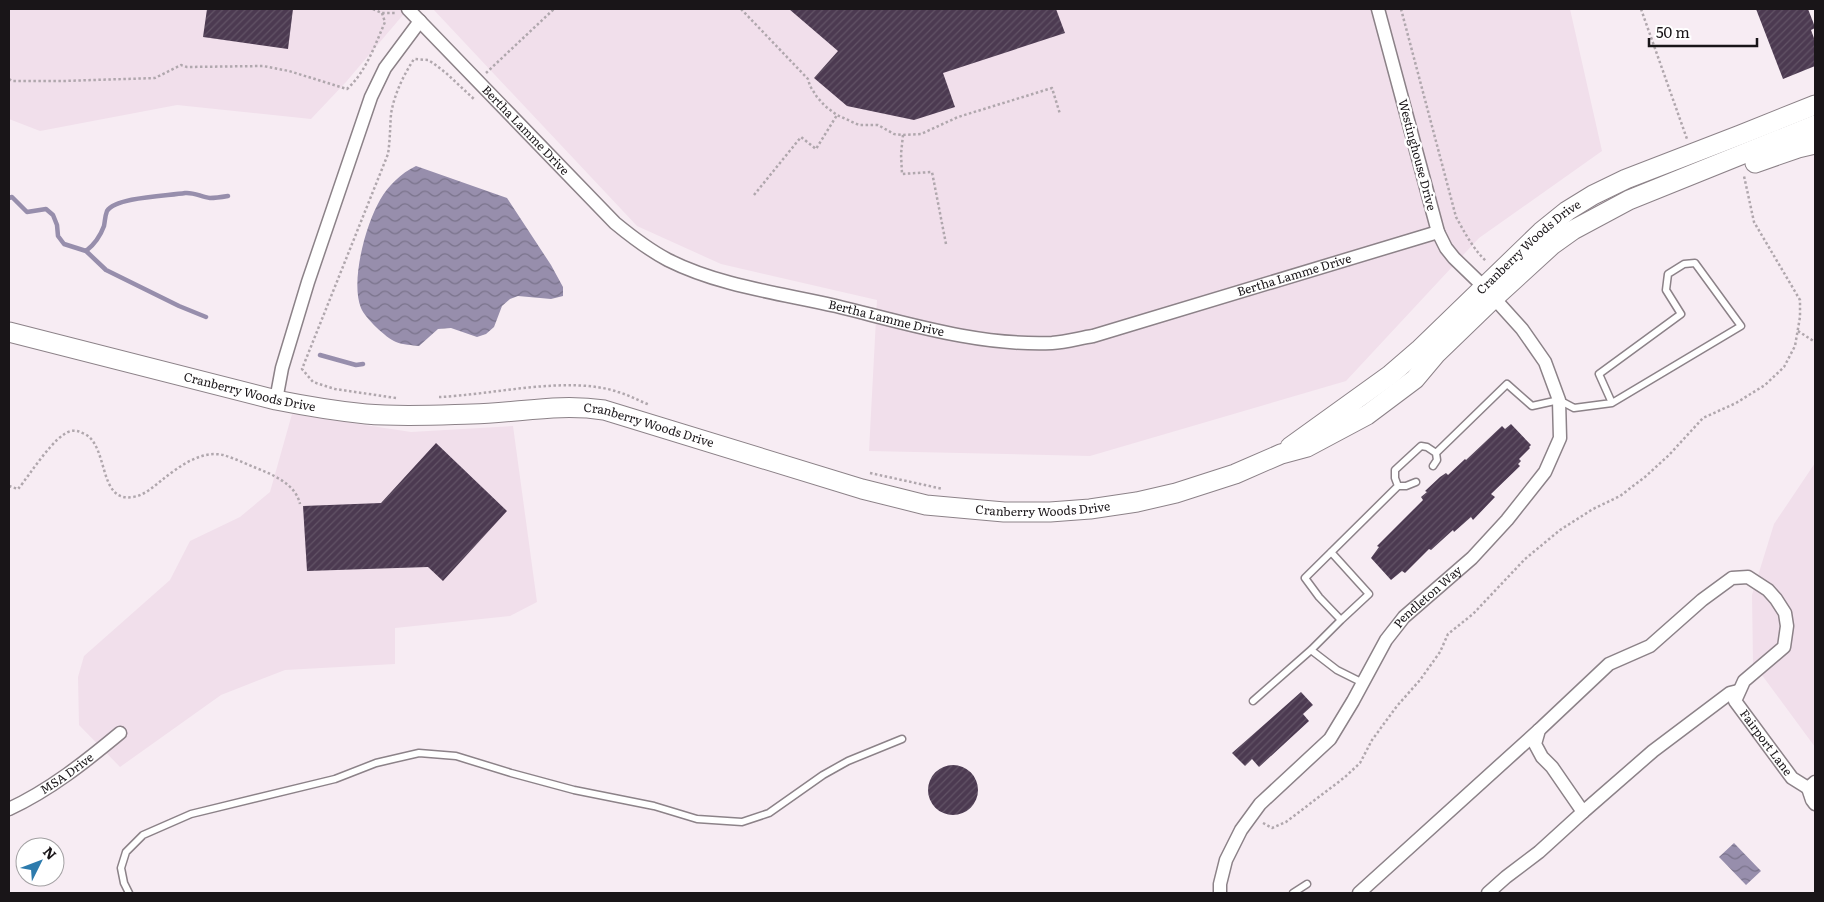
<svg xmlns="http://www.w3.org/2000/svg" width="1824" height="902" font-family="Literata,serif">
	<defs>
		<pattern id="water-waves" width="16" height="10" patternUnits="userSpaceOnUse" patternTransform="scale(1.25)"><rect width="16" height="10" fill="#978eac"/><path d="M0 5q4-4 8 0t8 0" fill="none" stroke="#7a738b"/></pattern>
		<pattern id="building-hatch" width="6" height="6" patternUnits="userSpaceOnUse" patternTransform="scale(1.25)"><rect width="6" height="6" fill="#4c3a51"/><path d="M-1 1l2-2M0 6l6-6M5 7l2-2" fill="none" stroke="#625366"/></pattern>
	</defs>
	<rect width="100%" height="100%" fill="#f7ecf3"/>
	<path fill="#f1dfeb" d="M9,9H408L346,82L311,119L177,105L40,131L9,119Z
		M433,9H1570L1602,151L1479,238L1346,381L1090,456L869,451L877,300L721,264L637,226Z
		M292,414L411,432L513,426L537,602L510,616L395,628V664L285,670L221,695L120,767L79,725L78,677L84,656L170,580L190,541L240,517L270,492Z
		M1815,463V747L1753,663L1752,595L1774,524Z"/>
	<path fill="url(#water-waves)" d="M416,166L507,198L551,265L563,287V296L551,299L518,296L510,299L502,306L494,327L486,334L477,337L451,328L438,329L419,346C412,345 403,345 396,342C386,338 365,318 361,308C350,281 366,224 380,200C388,186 401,173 416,166Z
		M1734,843L1761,871L1746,885L1719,857Z"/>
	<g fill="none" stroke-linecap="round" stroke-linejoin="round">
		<path stroke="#978eac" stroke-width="4.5" d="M9,198L12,197L27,212L46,209L53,215L57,225L58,236L64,244L86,251L106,270L179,306L206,317
			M86,251C95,244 100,237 104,226C105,221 105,216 107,211C116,197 167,196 185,193C194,192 201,197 210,198C216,198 222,197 228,196
			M320,355L356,365L363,364"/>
	</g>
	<path fill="url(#building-hatch)" d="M207,9H293L288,49L203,37Z
		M789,9H1056L1065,33L943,73L955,107L914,120L847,106L814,78L838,51Z
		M1756,9H1808L1815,27V28L1811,30L1815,41V66L1783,79Z
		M1511,424L1531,445L1529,447L1530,448L1519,459L1521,461L1518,464L1520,466L1491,494L1495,497L1473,520L1471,517L1454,532L1453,530L1431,550L1429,549L1405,573L1402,571L1391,580L1371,558L1379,547L1377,546L1423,500L1421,497L1427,492L1425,491L1440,477L1446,473L1448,475L1465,459L1466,460L1502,426L1505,429Z
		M436,443L507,511L443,581L428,567L307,571L303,506L381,503Z
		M1301,692L1313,705L1303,714L1309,721L1259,767L1252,759L1245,766L1232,753Z
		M928 790a25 25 0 1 1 50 0a25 25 0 1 1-50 0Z"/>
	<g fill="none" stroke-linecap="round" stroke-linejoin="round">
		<defs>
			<path id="lane" d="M1433,466L1437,460L1436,453
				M1398,486H1406L1416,482
				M1331,552L1369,594L1341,620
				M1311,650L1337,670L1363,683
				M1253,701L1311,650L1341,620L1319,597L1305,578L1398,486L1395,478V470L1421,446L1427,447L1436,453L1507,384L1532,406L1559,400L1574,408L1612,403L1741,326L1695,263L1684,264L1668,274L1666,290L1681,314L1599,374L1612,403
				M129,893L124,883L121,868L126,852L143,835L191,814L335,779L376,763L419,753L456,756L511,773L574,790L654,806L697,819L742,822L769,813L823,775L848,761L902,739
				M1293,893L1307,884"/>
			<g id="street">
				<path id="s1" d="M408,9L615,223C632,237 649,250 668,260C720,286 779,293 836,306C906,323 978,346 1052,343C1066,342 1080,338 1093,336L1438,232"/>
				<path d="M276,400L282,368L308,282L371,97L385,68L420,21"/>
				<path d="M1808,788L1812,800L1815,804"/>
				<path id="s2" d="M9,809C50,790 85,762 120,733"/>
				<path d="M1583,812L1653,751L1730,693L1738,691"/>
				<path id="s3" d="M1220,893V884L1226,860L1241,830L1260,804L1330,739L1353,701L1386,640L1404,617L1472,558L1507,520L1545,472L1560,438L1559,400L1545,362L1522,329L1484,287L1454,258L1446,248L1438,232L1378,9"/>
				<path d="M1359,893L1539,730"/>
				<path id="s4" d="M1488,893L1506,877L1539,852L1583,812L1552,767L1542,757L1535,744L1539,730L1609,664L1650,646L1702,600L1732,578L1748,577L1768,590L1776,599L1785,613L1787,626L1784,647L1744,681L1735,701L1792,778L1808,788L1815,782"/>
			</g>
			<g id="secondary">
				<path d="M1755,163L1798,148L1815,144"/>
				<path id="s5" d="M9,332L276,400C306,406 336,411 366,414C401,417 437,415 472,414C518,413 558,403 604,410L862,489L926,505L1004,512H1050L1090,509L1137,502L1176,493L1235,474L1281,454L1307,447L1367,415L1415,379L1436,354L1494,298L1552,245L1573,230L1629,200L1815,125"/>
				<path id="s6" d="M1290,447L1390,375L1419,350L1541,232L1567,211L1593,195L1626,179L1740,135L1815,105"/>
			</g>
		</defs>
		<use href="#lane" stroke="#8c8288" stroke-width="9"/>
		<use href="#street" stroke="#8c8288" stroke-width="15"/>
		<use href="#secondary" stroke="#8c8288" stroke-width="21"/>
		<path stroke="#b0a7ad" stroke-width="2.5" stroke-dasharray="2.5 2.5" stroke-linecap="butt" d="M373,9L382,13H395
			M741,9L808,79L810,86L817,97L825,106L837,115L859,125H878L894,134L903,135L921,134L958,117L1052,88L1060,114
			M1401,9L1456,217C1465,233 1473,249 1487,262
			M1641,9L1687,139
			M486,73L554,9
			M9,79L12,81H64L155,78L181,65L187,67L263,66L289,71L347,89C366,72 375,45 385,22L382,13
			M903,135L901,154L902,174L932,172L946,244
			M754,195L801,137L816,149L837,115
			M1798,331L1815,342
			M439,397C492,395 569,375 618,392C629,395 639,401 650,405
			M396,398L335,389L313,382L302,369L388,154C390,141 390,128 391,114C394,95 403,76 414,59L428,60L433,63L446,73L475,100
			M870,473L943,489
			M9,486L18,489C30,475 54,435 71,431C77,430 80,432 85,434C109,447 98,503 133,497C145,495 153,487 162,480C178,467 201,450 223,455C237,459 253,467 266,472C281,479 296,487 300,504
			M1263,823L1272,828L1286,822L1345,777L1360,763L1372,740L1397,706L1420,680L1440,652L1448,634L1473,614L1525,559L1560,530L1593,509L1620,496L1645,477L1669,455L1703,418L1736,403L1765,385L1784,367L1795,346L1800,317V300L1754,222L1744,176"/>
		<use href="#lane" stroke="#fff" stroke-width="6"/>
		<use href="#street" stroke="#fff" stroke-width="12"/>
		<use href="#secondary" stroke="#fff" stroke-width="19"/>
	</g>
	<g text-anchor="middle" stroke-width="5" stroke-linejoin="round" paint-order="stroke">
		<g font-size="12" fill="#191518" stroke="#fff">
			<text dy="4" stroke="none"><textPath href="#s1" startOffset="169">Bertha Lamme Drive</textPath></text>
			<text transform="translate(1417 155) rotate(75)" y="4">Westinghouse Drive</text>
			<text dy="4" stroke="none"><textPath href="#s6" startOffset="312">Cranberry Woods Drive</textPath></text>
			<text dy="4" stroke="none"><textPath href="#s1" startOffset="1009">Bertha Lamme Drive</textPath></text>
			<text dy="4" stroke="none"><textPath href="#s1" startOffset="589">Bertha Lamme Drive</textPath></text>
			<text dy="4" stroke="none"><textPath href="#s5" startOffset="248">Cranberry Woods Drive</textPath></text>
			<text dy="4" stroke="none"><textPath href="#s5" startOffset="652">Cranberry Woods Drive</textPath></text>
			<text dy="4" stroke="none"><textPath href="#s5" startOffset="1058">Cranberry Woods Drive</textPath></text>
			<text dy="4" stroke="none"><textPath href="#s3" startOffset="369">Pendleton Way</textPath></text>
			<text dy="4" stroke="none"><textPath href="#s4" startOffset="700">Fairport Lane</textPath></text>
			<text dy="4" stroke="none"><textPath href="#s2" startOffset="68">MSA Drive</textPath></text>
		</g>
	</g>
	<rect width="1824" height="902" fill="none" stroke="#191518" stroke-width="20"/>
	<g transform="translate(40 862) rotate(48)"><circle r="24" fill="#ffffff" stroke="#a3a1a3"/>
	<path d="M0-4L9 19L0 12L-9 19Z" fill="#2d7bad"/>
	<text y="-8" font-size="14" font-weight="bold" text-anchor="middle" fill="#191518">N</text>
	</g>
	<path d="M1649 38v8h108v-8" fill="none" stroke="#191518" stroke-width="2.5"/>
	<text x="1656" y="38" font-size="15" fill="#191518" stroke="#ffffff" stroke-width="4" paint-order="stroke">50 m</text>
</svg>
